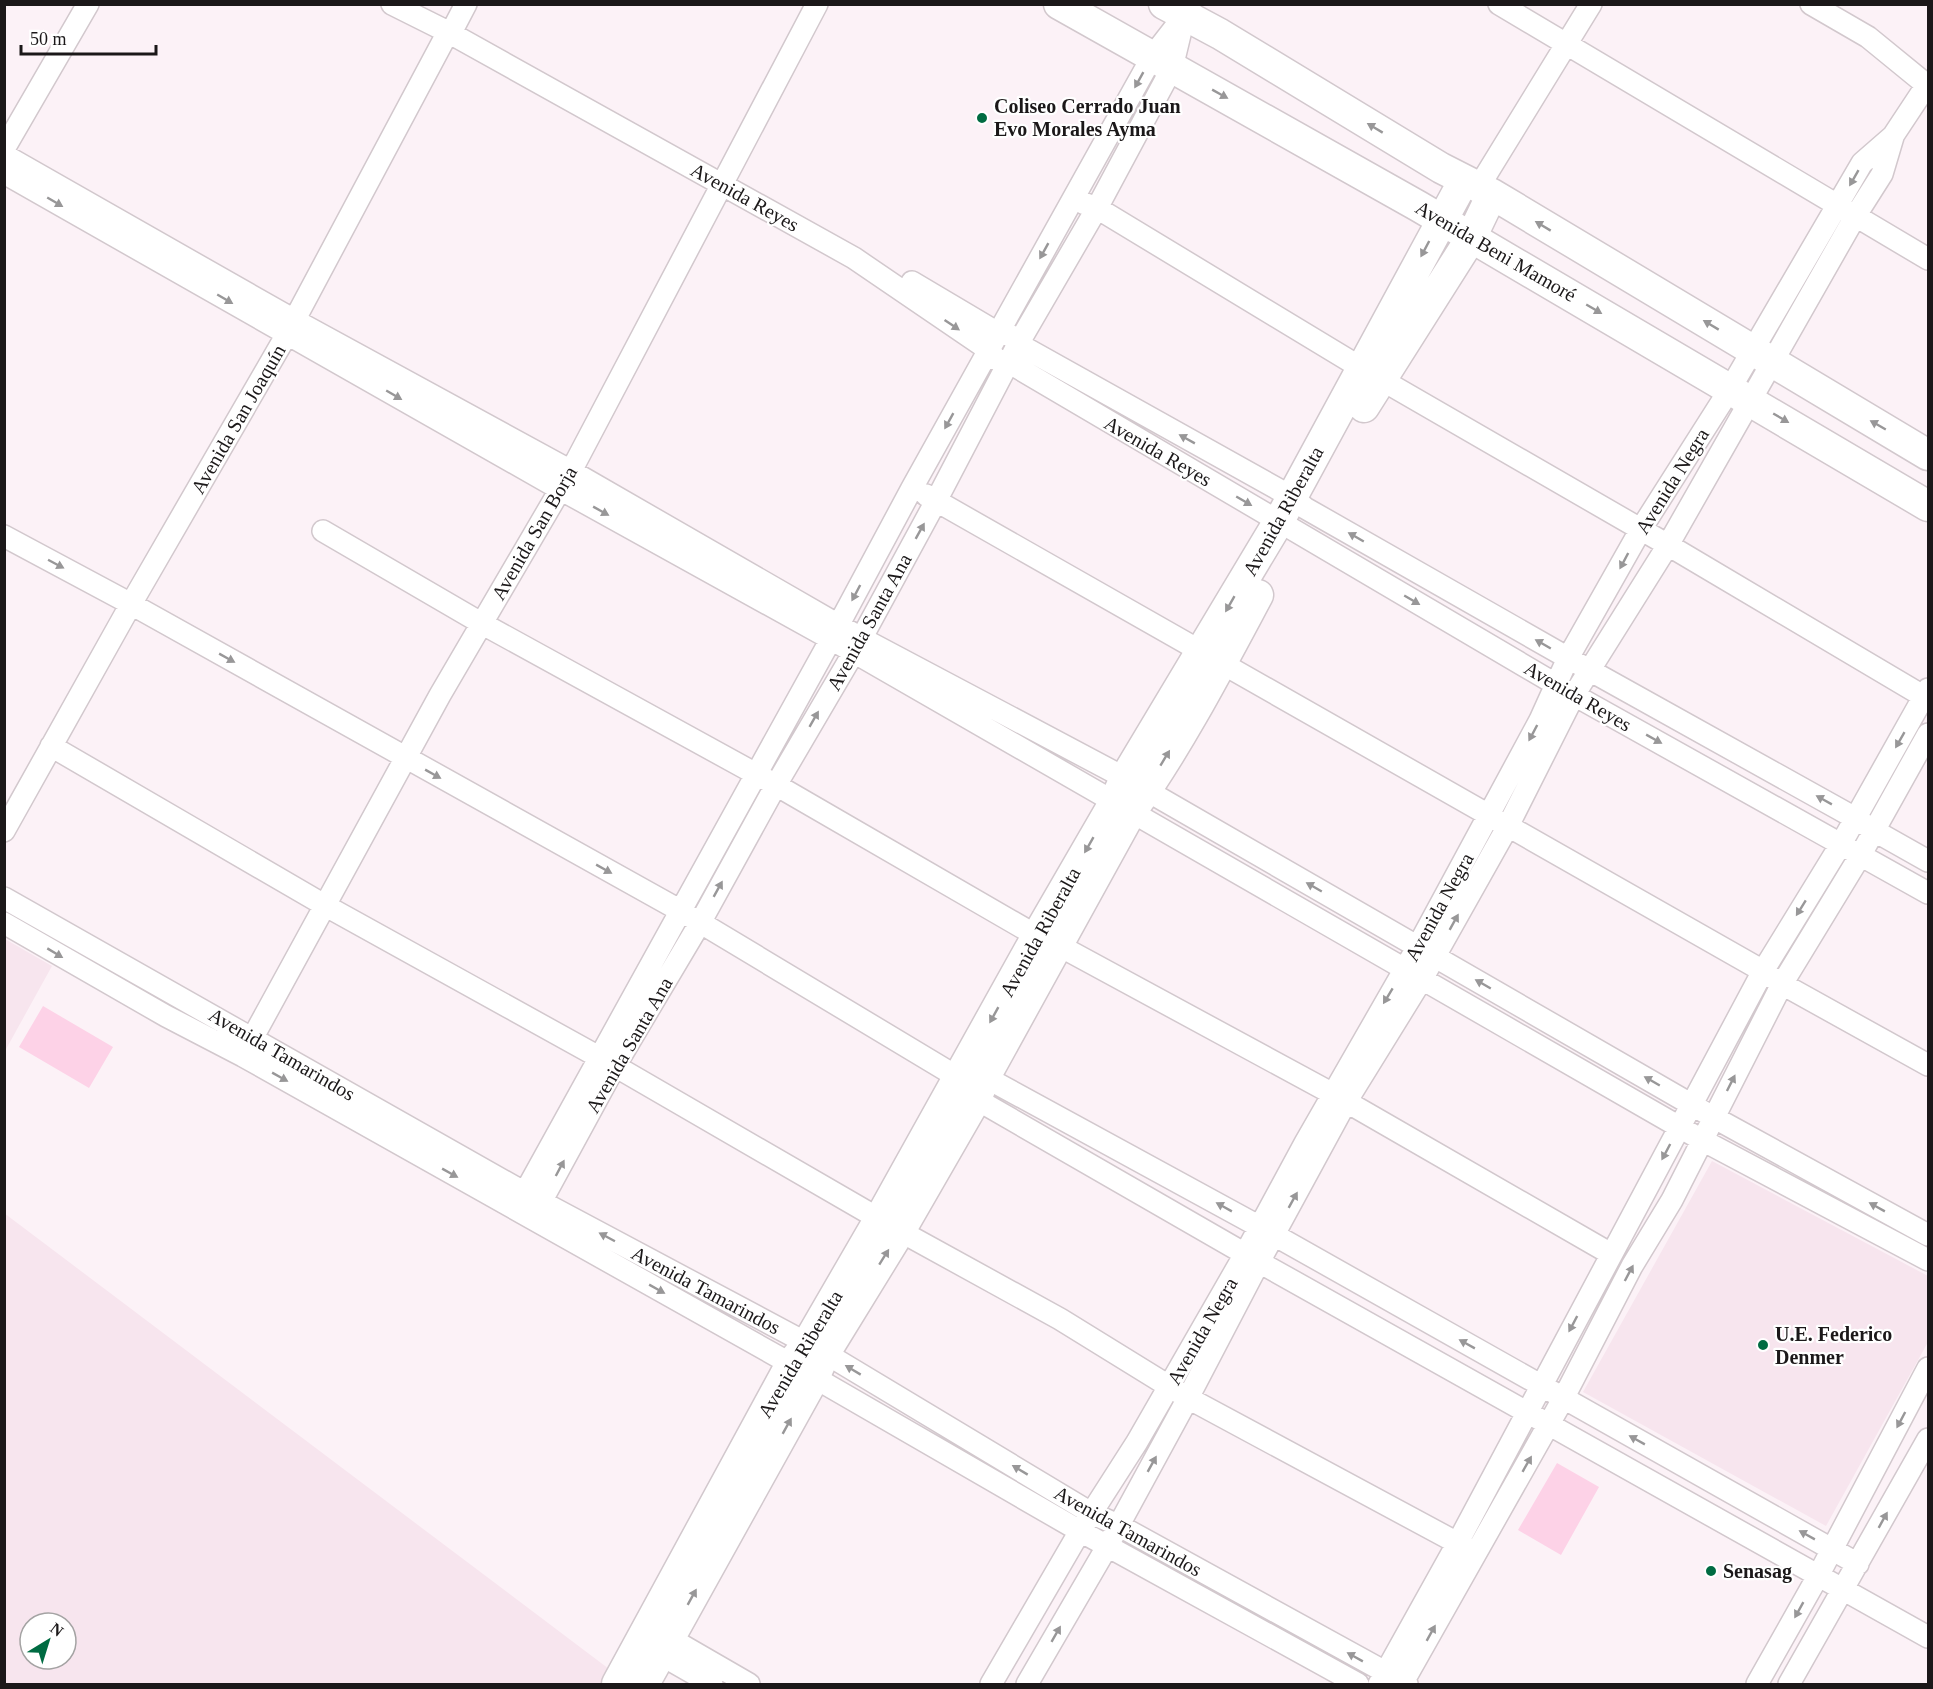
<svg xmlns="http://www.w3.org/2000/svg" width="1933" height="1689" font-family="Georgia,serif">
	<rect width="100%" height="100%" fill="#fcf2f7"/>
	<path fill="#f7e5ee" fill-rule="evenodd" d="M5,939L52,966L5,1051Z
		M1712,1161L1928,1276V1342L1826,1526L1583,1392Z
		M4,1213L613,1672L606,1684H5ZM30,1623H66V1659H30Z"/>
	<path fill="#fdd2e7" d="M43,1006L113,1047L89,1088L19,1047Z
		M1557,1463L1599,1487L1561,1555L1518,1530Z"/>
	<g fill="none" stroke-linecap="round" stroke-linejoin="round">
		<defs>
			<path id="street" d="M392,4L448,32L854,258L989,350L996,359L1008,362L1574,695L1928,893
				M1499,4L1928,259
				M1811,4L1868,37L1928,86
				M4,149L88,4
				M4,155L294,320L571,471L861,638L1125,778L1713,1117L1928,1235
				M4,173L560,489L831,639L1702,1140L1928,1260
				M1478,188L1591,4
				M1083,203L1097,208L1363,369L1668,545L1928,699
				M912,282L998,333L1010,335L1018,344L1292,497L1305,508L1591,671L1855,818L1873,830L1928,861
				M926,495L1763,971L1782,984L1928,1065
				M323,531L481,623L776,785L1037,936L1058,945L1333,1094L1611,1254
				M4,536L131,604L681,911L959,1078L976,1099L1259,1262L1928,1637
				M51,746L326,906L615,1066L900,1231L1060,1319L1188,1398L1476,1553
				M4,831L131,604L287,334L448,32L454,27L466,4
				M4,898L525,1193L825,1353L1091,1513L1118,1525L1407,1684
				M4,923L166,1016L243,1056L791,1364L1080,1531L1358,1684
				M247,1048L440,695L571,471L817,4
				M971,1078L985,1077L1260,1227L1858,1564
				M518,1205L831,639L912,488L1152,57L1184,16L1190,5
				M535,1213L615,1066L700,923L776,785L854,652L936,501L1018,344L1097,208L1172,68L1183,22
				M659,1632L749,1684
				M649,1648L712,1684
				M991,1684L1080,1531L1137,1442L1245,1254L1305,1143L1418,946L1540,720L1568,658L1641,529L1730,389L1862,163L1893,136L1928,83
				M1027,1684L1108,1545L1188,1398L1259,1262L1346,1102L1422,979L1508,826L1574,695L1668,545L1856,215L1882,174L1893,137
				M1379,1684L1457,1544L1763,971L1841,844L1928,689
				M1402,1684L1563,1399L1632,1266L1672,1200L1782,984L1860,856L1928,734
				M1757,1684L1818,1576L1928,1368
				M1789,1684L1928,1439"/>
			<path id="secondary" d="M1059,4L1418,206L1928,506
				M1164,4L1220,34L1441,168L1492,194L1928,455
				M1364,407L1471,238L1492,194
				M617,1684L791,1364L807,1344L880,1218L1037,936L1114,803L1125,778L1279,521L1464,180
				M644,1684L814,1378L825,1353L900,1231L976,1099L985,1077L1131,812C1179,745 1219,668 1258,595"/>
		</defs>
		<use href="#street" stroke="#d2c8cd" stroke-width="24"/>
		<use href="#secondary" stroke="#d2c8cd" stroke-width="33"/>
		<use href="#street" stroke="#fff" stroke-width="21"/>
		<use href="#secondary" stroke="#fff" stroke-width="30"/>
	</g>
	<defs><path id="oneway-solid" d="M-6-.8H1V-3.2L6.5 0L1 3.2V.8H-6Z" transform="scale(1.5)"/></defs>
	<g fill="#989798">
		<use href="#oneway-solid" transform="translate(1139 80) rotate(119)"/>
		<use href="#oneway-solid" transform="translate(1220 94) rotate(29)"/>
		<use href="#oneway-solid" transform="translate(1375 128) rotate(-149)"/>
		<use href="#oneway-solid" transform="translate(1854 178) rotate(120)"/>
		<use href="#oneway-solid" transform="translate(55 202) rotate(30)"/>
		<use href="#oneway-solid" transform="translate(1543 226) rotate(-149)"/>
		<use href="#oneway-solid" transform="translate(1425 249) rotate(118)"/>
		<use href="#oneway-solid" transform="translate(1044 251) rotate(119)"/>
		<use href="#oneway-solid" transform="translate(225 299) rotate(30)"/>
		<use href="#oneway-solid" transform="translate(1594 309) rotate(30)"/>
		<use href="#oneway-solid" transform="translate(952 325) rotate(34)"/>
		<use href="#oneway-solid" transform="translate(1711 325) rotate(-149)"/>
		<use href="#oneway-solid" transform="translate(394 395) rotate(30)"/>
		<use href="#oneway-solid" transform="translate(1781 418) rotate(30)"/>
		<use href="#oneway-solid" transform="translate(949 421) rotate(119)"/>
		<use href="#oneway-solid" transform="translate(1878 425) rotate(-150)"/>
		<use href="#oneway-solid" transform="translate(1187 439) rotate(-151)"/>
		<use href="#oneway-solid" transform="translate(1244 501) rotate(30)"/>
		<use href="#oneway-solid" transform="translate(601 511) rotate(29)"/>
		<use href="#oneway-solid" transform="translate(920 531) rotate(-61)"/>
		<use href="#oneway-solid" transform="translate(1356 537) rotate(-150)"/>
		<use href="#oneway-solid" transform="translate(1624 561) rotate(118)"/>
		<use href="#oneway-solid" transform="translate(56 564) rotate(28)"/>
		<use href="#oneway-solid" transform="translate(856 593) rotate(118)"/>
		<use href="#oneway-solid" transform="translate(1412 600) rotate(30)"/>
		<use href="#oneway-solid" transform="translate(1230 604) rotate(120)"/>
		<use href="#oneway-solid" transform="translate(1543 644) rotate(-150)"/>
		<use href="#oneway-solid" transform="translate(227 658) rotate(29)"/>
		<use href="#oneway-solid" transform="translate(814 719) rotate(-60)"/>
		<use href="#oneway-solid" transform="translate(1533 733) rotate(118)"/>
		<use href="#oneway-solid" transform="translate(1654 739) rotate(29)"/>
		<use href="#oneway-solid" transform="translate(1900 740) rotate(120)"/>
		<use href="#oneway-solid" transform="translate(1165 758) rotate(-59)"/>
		<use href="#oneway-solid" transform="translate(433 774) rotate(29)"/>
		<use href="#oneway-solid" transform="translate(1824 800) rotate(-151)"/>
		<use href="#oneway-solid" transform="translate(1089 845) rotate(120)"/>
		<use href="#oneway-solid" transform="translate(604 869) rotate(29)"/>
		<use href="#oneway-solid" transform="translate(1314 887) rotate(-150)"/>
		<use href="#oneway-solid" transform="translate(718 889) rotate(-61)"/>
		<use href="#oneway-solid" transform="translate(1801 908) rotate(122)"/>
		<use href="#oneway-solid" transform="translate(1454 922) rotate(-61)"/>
		<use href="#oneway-solid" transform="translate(55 953) rotate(31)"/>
		<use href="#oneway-solid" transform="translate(1483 984) rotate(-150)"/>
		<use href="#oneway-solid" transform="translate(1388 996) rotate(121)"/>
		<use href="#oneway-solid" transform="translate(994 1015) rotate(119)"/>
		<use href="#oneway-solid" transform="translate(280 1077) rotate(29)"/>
		<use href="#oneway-solid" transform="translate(1652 1081) rotate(-150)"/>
		<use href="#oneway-solid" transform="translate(1731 1083) rotate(-63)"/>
		<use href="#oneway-solid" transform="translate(1666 1152) rotate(118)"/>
		<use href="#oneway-solid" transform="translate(560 1168) rotate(-62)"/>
		<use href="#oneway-solid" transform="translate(450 1173) rotate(29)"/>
		<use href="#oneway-solid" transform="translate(1293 1200) rotate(-61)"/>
		<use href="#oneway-solid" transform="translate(1224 1207) rotate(-151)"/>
		<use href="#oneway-solid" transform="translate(1877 1207) rotate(-151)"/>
		<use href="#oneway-solid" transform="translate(607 1237) rotate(-152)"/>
		<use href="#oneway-solid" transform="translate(884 1257) rotate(-58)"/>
		<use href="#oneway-solid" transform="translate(1629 1273) rotate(-62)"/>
		<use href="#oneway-solid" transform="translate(657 1289) rotate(29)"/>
		<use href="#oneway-solid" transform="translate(1573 1324) rotate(118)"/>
		<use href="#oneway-solid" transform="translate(1467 1344) rotate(-151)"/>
		<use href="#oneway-solid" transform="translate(853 1370) rotate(-149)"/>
		<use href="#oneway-solid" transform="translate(1901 1420) rotate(118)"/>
		<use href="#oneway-solid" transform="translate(787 1426) rotate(-61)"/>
		<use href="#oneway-solid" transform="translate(1637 1440) rotate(-151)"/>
		<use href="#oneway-solid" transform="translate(1152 1464) rotate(-61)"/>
		<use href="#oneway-solid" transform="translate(1527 1464) rotate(-60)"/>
		<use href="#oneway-solid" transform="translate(1020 1470) rotate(-149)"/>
		<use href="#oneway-solid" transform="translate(1883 1520) rotate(-61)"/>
		<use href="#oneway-solid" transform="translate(1807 1535) rotate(-151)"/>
		<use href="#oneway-solid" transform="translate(692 1597) rotate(-61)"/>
		<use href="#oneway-solid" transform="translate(1799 1610) rotate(119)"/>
		<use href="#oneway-solid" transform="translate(1431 1633) rotate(-61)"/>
		<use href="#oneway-solid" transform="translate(1056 1634) rotate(-60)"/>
		<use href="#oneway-solid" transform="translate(1355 1657) rotate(-151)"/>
	</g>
	<g fill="#006b42" stroke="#fff" stroke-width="2">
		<circle cx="982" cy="118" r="6"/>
		<circle cx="1763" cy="1345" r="6"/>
		<circle cx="1711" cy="1571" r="6"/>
	</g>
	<g text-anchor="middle" stroke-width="4.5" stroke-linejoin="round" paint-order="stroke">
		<g font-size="20" font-weight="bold" fill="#1b1819" stroke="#fff" text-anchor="start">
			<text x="994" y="113">Coliseo Cerrado Juan<tspan x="994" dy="23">Evo Morales Ayma</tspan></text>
			<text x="1775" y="1341">U.E. Federico<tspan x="1775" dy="23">Denmer</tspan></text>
			<text x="1723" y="1578">Senasag</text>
		</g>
		<g font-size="20" fill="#1b1819" stroke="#fff">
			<text transform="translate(745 197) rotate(29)" y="7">Avenida Reyes</text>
			<text transform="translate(1496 251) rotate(30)" y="7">Avenida Beni Mamoré</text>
			<text transform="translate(238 419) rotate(-60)" y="7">Avenida San Joaquín</text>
			<text transform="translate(1158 451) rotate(30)" y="7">Avenida Reyes</text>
			<text transform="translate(1672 481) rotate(-58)" y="7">Avenida Negra</text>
			<text transform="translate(1283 511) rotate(-61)" y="7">Avenida Riberalta</text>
			<text transform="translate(534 533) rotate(-60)" y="7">Avenida San Borja</text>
			<text transform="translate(869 622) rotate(-61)" y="7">Avenida Santa Ana</text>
			<text transform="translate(1578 696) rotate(30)" y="7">Avenida Reyes</text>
			<text transform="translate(1439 907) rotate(-61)" y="7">Avenida Negra</text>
			<text transform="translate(1040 932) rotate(-61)" y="7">Avenida Riberalta</text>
			<text transform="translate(629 1045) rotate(-60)" y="7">Avenida Santa Ana</text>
			<text transform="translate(282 1054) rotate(30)" y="7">Avenida Tamarindos</text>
			<text transform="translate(706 1290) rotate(28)" y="7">Avenida Tamarindos</text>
			<text transform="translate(1202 1331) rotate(-60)" y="7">Avenida Negra</text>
			<text transform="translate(800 1354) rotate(-59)" y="7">Avenida Riberalta</text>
			<text transform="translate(1128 1531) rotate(29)" y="7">Avenida Tamarindos</text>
		</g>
	</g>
	<rect width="1933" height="1689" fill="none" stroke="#1b1819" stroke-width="12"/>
	<g transform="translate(48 1641) rotate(38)"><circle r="28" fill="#ffffff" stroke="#a4a3a3" stroke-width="1.5"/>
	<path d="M0-4.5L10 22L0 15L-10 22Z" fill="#006b42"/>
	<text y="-9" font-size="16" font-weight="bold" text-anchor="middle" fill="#1b1819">N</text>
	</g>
	<path d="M21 45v9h135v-9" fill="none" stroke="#1b1819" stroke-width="3"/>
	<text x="30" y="45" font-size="18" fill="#1b1819" stroke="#ffffff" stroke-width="4.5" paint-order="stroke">50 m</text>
</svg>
